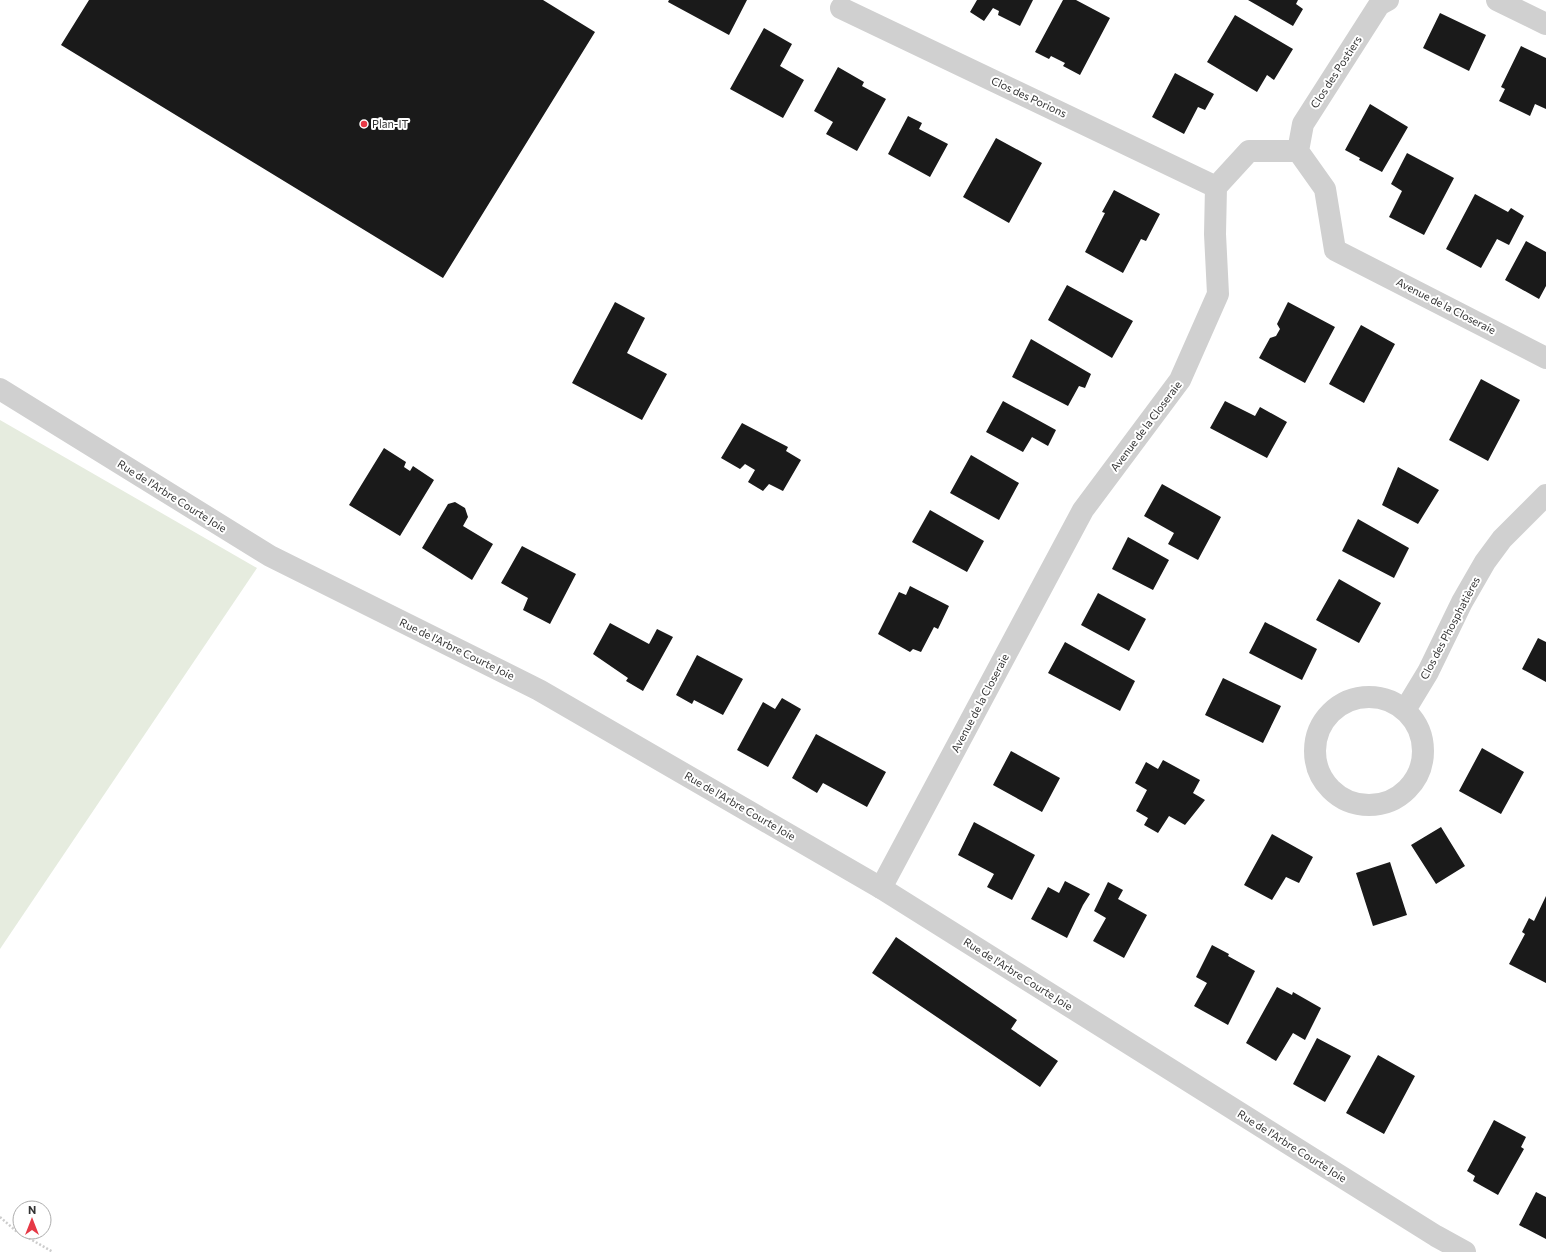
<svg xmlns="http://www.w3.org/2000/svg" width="1546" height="1252" font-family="Commissioner,sans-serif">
	<rect width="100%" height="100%" fill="#fff"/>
	<path fill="#e6ecdf" d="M0,420L257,568L0,949Z"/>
	<path fill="#1a1a1a" d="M89,0H543L595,32L443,278L61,45Z
		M669,0H747L729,35L668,2Z
		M977,0H1033L1020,26L998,15L999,11L993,8L984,21L970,12Z
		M1063,0H1076L1110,18L1080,75L1063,66L1065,63L1051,56L1049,59L1035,52Z
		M1248,0H1298L1296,4L1303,9L1293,26Z
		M1440,13L1486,35L1469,71L1423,48Z
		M1235,15L1293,49L1274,80L1267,75L1257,92L1207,62Z
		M764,28L792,44L780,66L804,80L783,118L730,89Z
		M1521,46L1546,58V109L1535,104L1530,116L1499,101L1505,89L1501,87Z
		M838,67L864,82L862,86L886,99L857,151L826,134L833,122L814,111Z
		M1175,73L1214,94L1205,110L1198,107L1184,134L1152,117Z
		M1370,104L1408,127L1382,172L1359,160L1360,158L1345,150Z
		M908,116L922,123L919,129L948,144L930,177L888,154Z
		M996,138L1042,163L1009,223L963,197Z
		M1407,153L1454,178L1424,235L1389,217L1402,191L1391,184Z
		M1114,190L1160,214L1146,241L1141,239L1123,273L1085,252L1105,213L1102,212Z
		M1475,194L1508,212L1511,208L1524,216L1509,245L1497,239L1481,268L1446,249Z
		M1526,241L1546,252V286L1539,299L1505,280Z
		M1067,285L1133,321L1112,358L1048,320Z
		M615,302L645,318L627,353L667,374L642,420L572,383Z
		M1288,302L1335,327L1305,383L1259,358L1270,338L1276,336L1280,329L1277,324Z
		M1361,325L1395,344L1364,403L1329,384Z
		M1031,339L1091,374L1085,388L1079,386L1068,406L1012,377Z
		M1481,379L1520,400L1488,461L1449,440Z
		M1003,401L1056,430L1048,446L1032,437L1023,452L986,432Z
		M1225,401L1255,416L1260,407L1287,422L1267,458L1210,428Z
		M742,423L788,447L786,451L801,460L783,491L769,484L763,491L748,482L755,470L745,464L740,469L721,458Z
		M384,448L406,462L404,467L410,471L413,466L434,480L400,536L349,505Z
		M971,455L1019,483L999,520L950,493Z
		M1398,467L1439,490L1418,524L1382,505Z
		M1162,484L1221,517L1198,560L1168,544L1174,533L1144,516Z
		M455,502L465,508L468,517L463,526L493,544L472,580L422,548L448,504Z
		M930,510L984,541L967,572L912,542Z
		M1358,519L1409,548L1394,578L1342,551Z
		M1128,537L1169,560L1153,590L1112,569Z
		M522,546L576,574L550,624L523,610L528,598L501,583Z
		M1339,579L1381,603L1359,643L1316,620Z
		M910,586L949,606L938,629L934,627L921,652L913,649L910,652L878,634L899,592L906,595Z
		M1098,593L1146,619L1129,651L1081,625Z
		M1265,622L1317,649L1302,680L1249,653Z
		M610,623L649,644L657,629L673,637L643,691L626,681L628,678L593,654Z
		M1538,638L1546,642V682L1522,669Z
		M1065,642L1135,681L1120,711L1048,673Z
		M697,655L743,679L723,715L694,700L692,704L676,695Z
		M1223,678L1281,706L1263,743L1205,715Z
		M782,698L801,709L768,767L737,750L763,702L775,709Z
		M816,734L886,772L867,807L823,783L817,793L792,778Z
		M1482,748L1524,772L1501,814L1459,791Z
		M1011,751L1060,778L1042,812L993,785Z
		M1163,760L1200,780L1193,793L1205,800L1185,825L1169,816L1158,833L1144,825L1148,818L1136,811L1147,790L1135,783L1146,762L1158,769Z
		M974,822L1035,855L1012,900L987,887L994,874L958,855Z
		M1441,827L1465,866L1436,884L1411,845Z
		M1272,834L1313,857L1299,883L1286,877L1272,900L1244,885Z
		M1390,862L1407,915L1373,926L1356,873Z
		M1065,881L1090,894L1083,905L1067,938L1031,919L1048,887L1059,893Z
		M1108,882L1123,890L1118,899L1147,915L1124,958L1093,941L1106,918L1094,911Z
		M1546,896V983L1509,964L1525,934L1522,932L1529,918L1534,921Z
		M896,937L1017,1020L1011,1029L1058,1061L1040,1087L872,973Z
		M1212,945L1229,954L1228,956L1255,971L1228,1025L1194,1006L1207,983L1196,977Z
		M1277,987L1292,995L1293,992L1321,1008L1305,1040L1293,1033L1276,1061L1246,1043Z
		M1317,1038L1351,1056L1325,1102L1293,1084Z
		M1378,1055L1415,1076L1384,1134L1346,1113Z
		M1494,1120L1526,1137L1521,1147L1524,1149L1498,1195L1473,1181L1475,1176L1467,1171Z
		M1536,1192L1546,1197V1239L1519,1225Z"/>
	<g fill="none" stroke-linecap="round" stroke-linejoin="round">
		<path stroke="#cdcdcd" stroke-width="2.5" stroke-dasharray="2 2" stroke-linecap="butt" d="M0,1217L16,1231L53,1252"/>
		<path stroke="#d0d0d0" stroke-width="22" d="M1497,0L1546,24
			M841,8L1216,187
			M1298,151L1303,124L1379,5L1388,0
			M1315 751a54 54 0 1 1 108 0a54 54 0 1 1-108 0Z
			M1405,710L1428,672L1462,602L1485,562L1502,539L1546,495
			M881,888L1083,510L1180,380L1218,294L1215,234L1216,187L1249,151H1298L1325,189L1335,250L1546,358"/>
		<path stroke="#d0d0d0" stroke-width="22" d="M0,389L270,556L539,690L881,888L1436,1236L1465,1252"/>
	</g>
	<circle fill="#e63946" stroke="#fff" stroke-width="1.5" cx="364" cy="124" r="4"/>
	<g text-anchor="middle" stroke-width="4" stroke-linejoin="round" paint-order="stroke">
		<g font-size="11" fill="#333" stroke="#fff">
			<text transform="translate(1336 72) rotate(-57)" y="4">Clos des Postiers</text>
			<text transform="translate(1029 97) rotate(25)" y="4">Clos des Porions</text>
			<text transform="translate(1446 306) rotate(27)" y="4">Avenue de la Closeraie</text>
			<text transform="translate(1146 426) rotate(-53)" y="4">Avenue de la Closeraie</text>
			<text transform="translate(172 496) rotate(32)" y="4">Rue de l'Arbre Courte Joie</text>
			<text transform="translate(1450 628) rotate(-62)" y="4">Clos des Phosphatières</text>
			<text transform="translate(457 649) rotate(26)" y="4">Rue de l'Arbre Courte Joie</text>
			<text transform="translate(980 703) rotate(-62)" y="4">Avenue de la Closeraie</text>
			<text transform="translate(740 806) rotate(30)" y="4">Rue de l'Arbre Courte Joie</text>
			<text transform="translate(1018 974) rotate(32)" y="4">Rue de l'Arbre Courte Joie</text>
			<text transform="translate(1292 1146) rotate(32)" y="4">Rue de l'Arbre Courte Joie</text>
		</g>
		<g font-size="11" fill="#333" stroke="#fff" text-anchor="start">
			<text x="372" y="128">Plan-IT</text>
		</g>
	</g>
	<g transform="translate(32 1220)"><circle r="19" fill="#ffffff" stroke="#adadad"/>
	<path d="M0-3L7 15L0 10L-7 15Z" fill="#e63946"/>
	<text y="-6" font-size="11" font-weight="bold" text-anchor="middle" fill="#333333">N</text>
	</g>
</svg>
